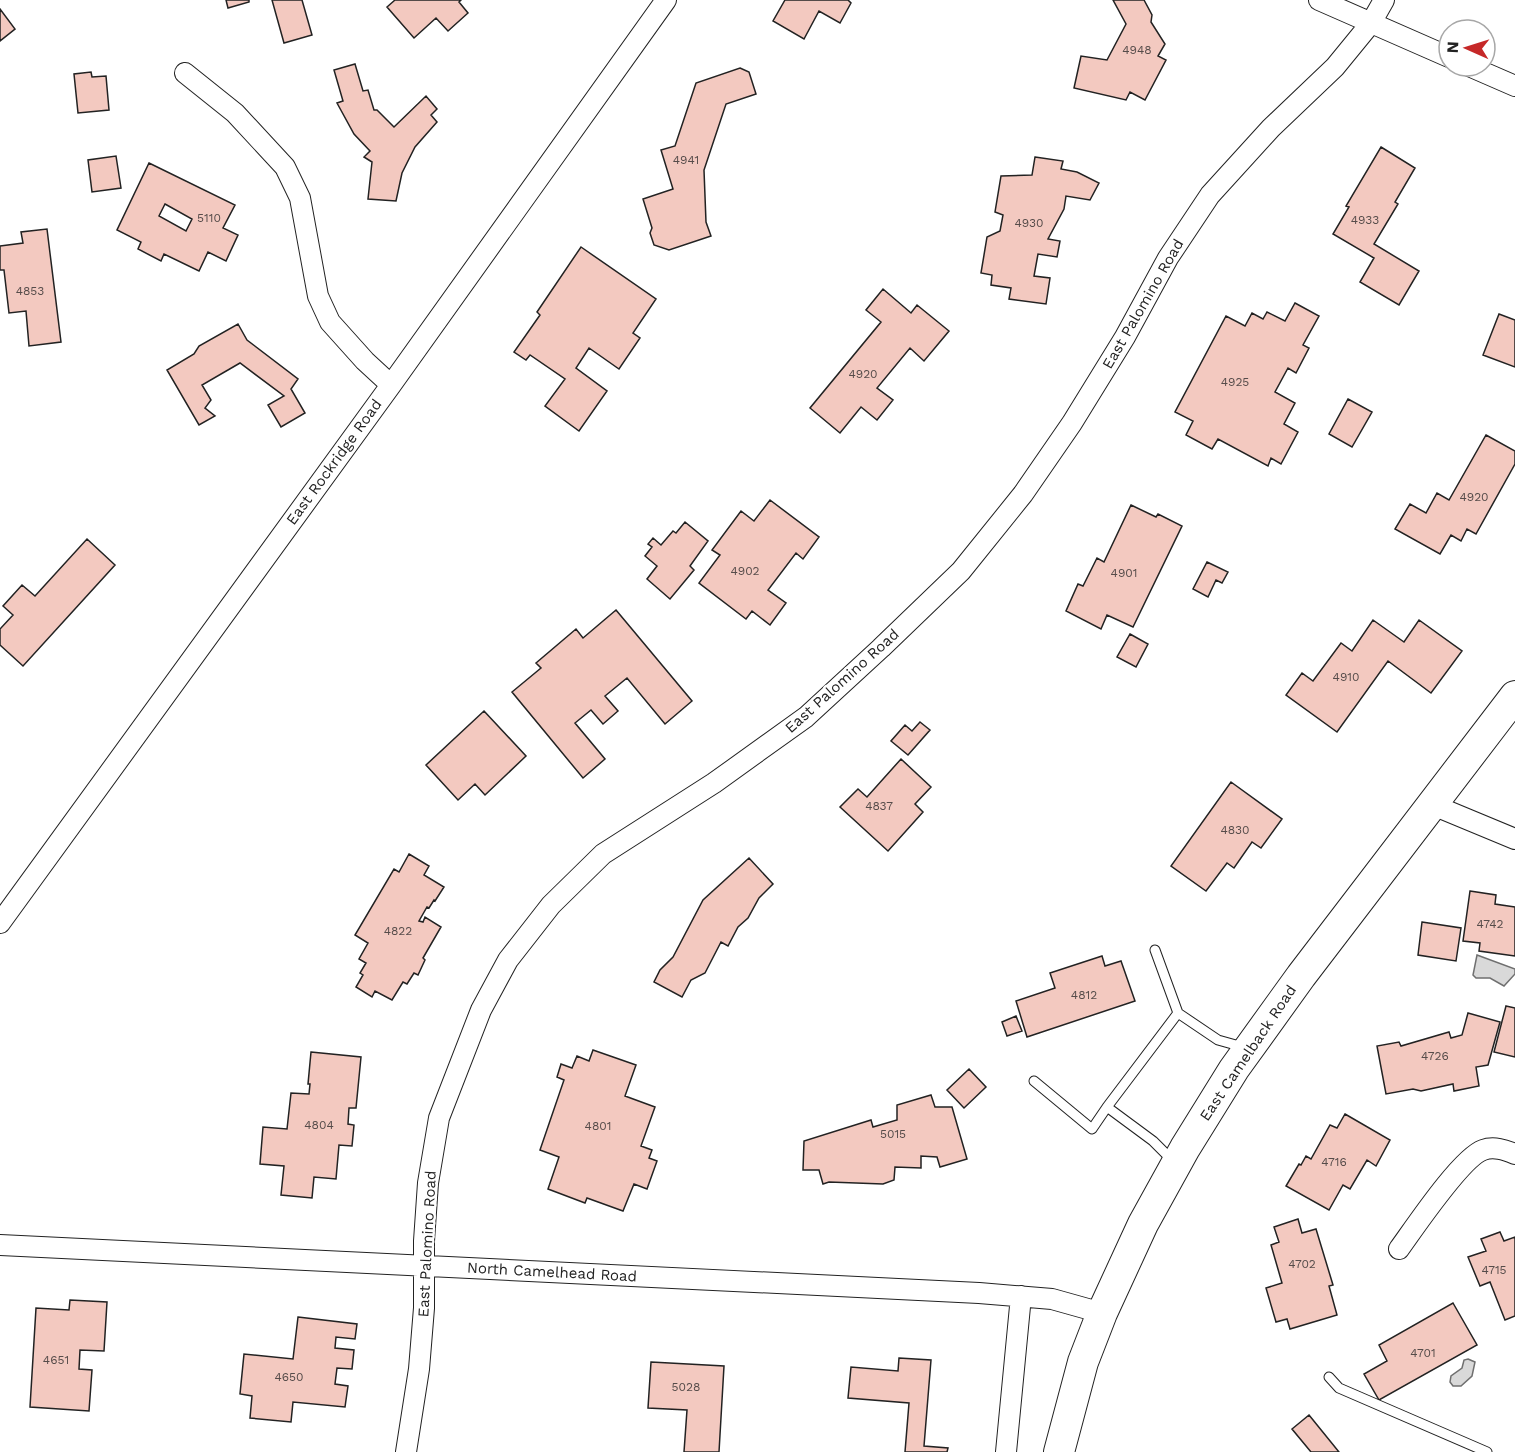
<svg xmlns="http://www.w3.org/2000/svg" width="1515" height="1452" font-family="'Work Sans',sans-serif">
	<rect width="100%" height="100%" fill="#fff"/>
	<path fill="#d9d9d9" stroke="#6f6f6f" stroke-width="1.5" d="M1477,955L1515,969V974L1504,986L1490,978H1476L1473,975Z
		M1468,1359L1475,1362L1472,1376L1461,1386H1453L1450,1382L1451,1376L1462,1368L1464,1360Z"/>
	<path fill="#f3c9c0" stroke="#222" stroke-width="1.5" fill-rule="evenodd" d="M226,0H249V2L228,8Z
		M272,0H302L312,35L284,43Z
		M395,0H461L459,2L468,13L448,31L436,18L414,38L387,7Z
		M785,0H848L851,3L840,23L819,11L804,39L773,21Z
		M1113,0H1144L1152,15L1151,22L1165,44L1158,56L1166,60L1145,100L1130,92L1126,100L1074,88L1081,56L1107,60L1126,24Z
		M0,9L15,29L0,41Z
		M355,64L363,91L368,90L374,110H377L394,127L426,96L437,109L431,115L437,122L415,147L402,173L396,201L368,199L372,162L364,157L370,151L354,134L337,103L343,101L334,70Z
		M740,68L749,72L756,94L726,104L704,170L706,222L711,236L669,250L654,245L650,233L652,228L643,199L673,189L661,150L675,146L696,83Z
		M91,72L92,77L106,76L109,110L78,113L74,74Z
		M1381,147L1415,168L1395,202L1398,204L1374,244L1419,271L1399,305L1360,282L1374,258L1333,234L1349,207L1346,206Z
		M116,156L121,188L92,192L88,160Z
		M1035,157L1063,161L1061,169L1077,172L1099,183L1090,200L1066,196L1064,209L1048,239L1060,241L1057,257L1038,254L1034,276L1050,278L1046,304L1009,299L1011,288L991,285L992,275L981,273L987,237L1000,231L1003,215L995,212L1001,176L1032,175Z
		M149,163L235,205L223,228L238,235L226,261L208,252L199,271L164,254L161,261L138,249L141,242L117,230ZM165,204L192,219L186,231L159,216Z
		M47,229L61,342L29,346L26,311L9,313L4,270H0V246L23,243L21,232Z
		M581,247L656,299L633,333L640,338L619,369L589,348L576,368L607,391L579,431L545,406L565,379L530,355L526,360L514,352L540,315L537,312Z
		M883,289L911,313L917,305L949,331L924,361L910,348L877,388L893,400L877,420L861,407L840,433L810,408L881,322L866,310Z
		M1295,303L1319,316L1303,345L1309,348L1296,373L1288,368L1275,392L1295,403L1284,424L1298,432L1281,464L1271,458L1268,466L1218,439L1212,449L1186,435L1193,421L1175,412L1226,316L1245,326L1252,313L1263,319L1267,312L1285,321Z
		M1499,314L1515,320V367L1483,355Z
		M238,324L247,340L298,379L291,389L305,413L281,427L268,405L284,396L240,363L202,385L211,400L205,408L215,416L199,425L167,370L194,354L199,346Z
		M1348,399L1372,412L1352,447L1329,434Z
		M1486,435L1515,451V464L1476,534L1467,529L1461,541L1451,535L1440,554L1395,529L1410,504L1426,513L1437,493L1449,500Z
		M770,500L819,537L803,559L796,553L768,590L786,603L770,625L752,611L746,619L699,583L720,555L712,550L741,511L754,521Z
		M1131,505L1156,517L1158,514L1182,526L1133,627L1107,615L1101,629L1066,611L1078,584L1083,586L1097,558L1104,562Z
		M685,522L708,541L690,566L694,570L670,599L647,579L657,566L645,556L652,547L648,544L653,538L661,545L673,531L676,533Z
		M87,539L115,565L23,666L0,645V629L13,615L3,606L22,585L35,596Z
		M1207,562L1228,572L1222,583L1216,580L1208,597L1193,589Z
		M616,610L692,701L665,724L627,678L605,696L618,711L603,724L591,710L575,723L605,759L583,778L512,692L541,668L536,663L576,629L583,638Z
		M1373,620L1404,642L1419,620L1462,651L1431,693L1388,661L1337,732L1286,695L1302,673L1313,681L1341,643L1352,651Z
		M1130,634L1148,644L1136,667L1117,657Z
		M484,711L526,756L485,795L475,784L458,800L426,765Z
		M920,722L930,730L908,755L891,741L905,725L912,731Z
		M901,759L931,787L915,804L923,812L888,851L840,807L858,789L867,797Z
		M1231,782L1282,819L1261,848L1252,842L1234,868L1227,863L1206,891L1171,866Z
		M409,854L429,866L424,875L444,887L435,901L434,900L429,908L427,907L419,921L423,922L425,917L441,927L423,958L425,960L418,975L414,973L407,984L403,982L392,1000L375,991L372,997L356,987L363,975L360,973L366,963L359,959L368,943L355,935L394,869L399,872Z
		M749,858L773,884L759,898L748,918L738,927L728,946L721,942L705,973L691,980L682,997L654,982L660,970L673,957L703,900Z
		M1470,891L1496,895L1495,904L1515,907V956L1479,951L1480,943L1463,941Z
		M1422,922L1461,928L1456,961L1418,955Z
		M1102,956L1105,966L1121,961L1135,1001L1027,1037L1016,1001L1055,988L1050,973Z
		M1506,1006L1515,1008V1057L1494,1052Z
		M1468,1013L1500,1022L1488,1065L1476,1067L1479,1086L1454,1091L1453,1084L1421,1091L1413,1089L1386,1094L1377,1046L1399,1042L1401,1046L1449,1032L1451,1038L1462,1035Z
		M1016,1016L1022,1031L1007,1036L1002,1022Z
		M593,1050L636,1065L625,1096L655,1107L641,1146L652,1150L649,1158L657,1161L647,1189L634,1184L623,1211L587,1198L585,1203L548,1189L559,1157L540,1150L564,1080L557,1077L561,1064L572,1068L577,1056L589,1061Z
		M311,1052L361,1057L356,1108H349L348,1124L354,1125L352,1146L339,1145L336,1179L314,1177L312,1198L281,1195L284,1166L260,1164L263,1127L287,1129L291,1093L309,1094L310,1084H308Z
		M969,1069L986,1087L964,1108L947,1090Z
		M931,1095L935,1107H952L967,1159L940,1167L937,1157L921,1156V1168L895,1167L894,1180L883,1184L829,1182L823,1184L819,1170H803L804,1141L871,1120L873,1127L897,1120V1105Z
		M1345,1114L1390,1140L1376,1166L1367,1160L1350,1189L1343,1185L1329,1210L1286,1186L1299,1164L1301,1165L1306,1156L1311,1159L1330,1125L1337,1128Z
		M1298,1219L1302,1233L1316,1229L1333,1285L1329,1286L1337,1315L1290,1329L1287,1319L1276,1322L1266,1288L1282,1283L1271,1245L1279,1242L1274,1227Z
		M1500,1232L1504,1241L1515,1237V1316L1505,1320L1490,1282L1480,1286L1468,1257L1486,1251L1481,1239Z
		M70,1300L107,1302L104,1351L80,1350L79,1369L92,1370L89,1411L30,1407L36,1308L69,1310Z
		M1453,1303L1477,1345L1379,1400L1364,1374L1387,1361L1379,1345Z
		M298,1317L357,1324L355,1339L336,1337L335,1348L354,1350L352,1369L337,1368L335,1384L348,1386L345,1407L293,1402L291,1422L250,1418L252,1396L240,1394L244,1354L293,1359Z
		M899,1358L931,1360L924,1446L948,1448L947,1452H905L909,1403L848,1398L851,1367L898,1371Z
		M651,1362L724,1366L719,1452H684L687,1410L648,1408Z
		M1309,1415L1339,1452H1311L1292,1429Z"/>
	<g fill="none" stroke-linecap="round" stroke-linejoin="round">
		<defs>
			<path id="lane" d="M1155,950L1178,1013
				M1034,1081L1092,1129L1107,1107
				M1173,1161L1153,1141L1107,1107L1178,1013L1218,1040L1243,1047
				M1329,1377L1339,1388L1487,1452"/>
			<path id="street" d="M1319,0L1449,57
				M1469,66L1515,86
				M185,73L235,113L285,167L300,198L318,296L330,322L365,361L391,385
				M1433,805L1515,839
				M0,923L391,385L666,0
				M0,1245L979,1293L1052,1299L1102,1313
				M1399,1249C1415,1227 1461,1158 1483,1150C1494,1146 1505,1150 1515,1154
				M406,1452L419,1369L424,1308V1241L428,1183L439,1118L481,1010L508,960L551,905L603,854L714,783L806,717L881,648L961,571L1023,494L1072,423L1125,337L1168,258L1210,195L1271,128L1335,67L1371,23L1384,0
				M1006,1452L1021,1296"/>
			<path id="primary" d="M1059,1452L1083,1362L1102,1313L1143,1224L1185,1148L1234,1069L1301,976L1515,696"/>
		</defs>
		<use href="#lane" stroke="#222" stroke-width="11"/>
		<use href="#street" stroke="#222" stroke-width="22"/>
		<use href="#primary" stroke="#222" stroke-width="32"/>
		<use href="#lane" stroke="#fff" stroke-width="9"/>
		<use href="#street" stroke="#fff" stroke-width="20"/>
		<use href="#primary" stroke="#fff" stroke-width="30"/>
	</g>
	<g text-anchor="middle" stroke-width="4.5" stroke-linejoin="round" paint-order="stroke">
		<g font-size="12" fill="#564c4a">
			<text x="1137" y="54">4948</text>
			<text x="686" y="164">4941</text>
			<text x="209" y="222">5110</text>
			<text x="1365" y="224">4933</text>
			<text x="1029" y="227">4930</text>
			<text x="30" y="295">4853</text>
			<text x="863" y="378">4920</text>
			<text x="1235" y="386">4925</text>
			<text x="1474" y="501">4920</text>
			<text x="745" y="575">4902</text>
			<text x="1124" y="577">4901</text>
			<text x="1346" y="681">4910</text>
			<text x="879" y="810">4837</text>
			<text x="1235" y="834">4830</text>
			<text x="1490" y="928">4742</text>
			<text x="398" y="935">4822</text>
			<text x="1084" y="999">4812</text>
			<text x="1435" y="1060">4726</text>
			<text x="319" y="1129">4804</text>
			<text x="598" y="1130">4801</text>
			<text x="893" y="1138">5015</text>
			<text x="1334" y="1166">4716</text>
			<text x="1302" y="1268">4702</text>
			<text x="1494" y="1274">4715</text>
			<text x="1423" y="1357">4701</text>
			<text x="56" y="1364">4651</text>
			<text x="289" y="1381">4650</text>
			<text x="686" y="1391">5028</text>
		</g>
		<g font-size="15" fill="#222" stroke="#fff">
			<text transform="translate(1143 304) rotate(-60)" y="5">East Palomino Road</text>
			<text transform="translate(334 462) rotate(-54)" y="5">East Rockridge Road</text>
			<text transform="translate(842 681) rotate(-42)" y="5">East Palomino Road</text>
			<text transform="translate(1248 1053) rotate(-56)" y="5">East Camelback Road</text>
			<text transform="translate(427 1244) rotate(-87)" y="5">East Palomino Road</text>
			<text transform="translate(552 1272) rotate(3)" y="5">North Camelhead Road</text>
		</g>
	</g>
	<g transform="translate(1467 48) rotate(273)"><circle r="28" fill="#ffffff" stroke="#a7a7a7" stroke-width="1.5"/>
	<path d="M0-4.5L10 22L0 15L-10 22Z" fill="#c62828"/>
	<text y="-9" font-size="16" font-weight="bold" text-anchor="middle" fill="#222222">N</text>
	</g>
</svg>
